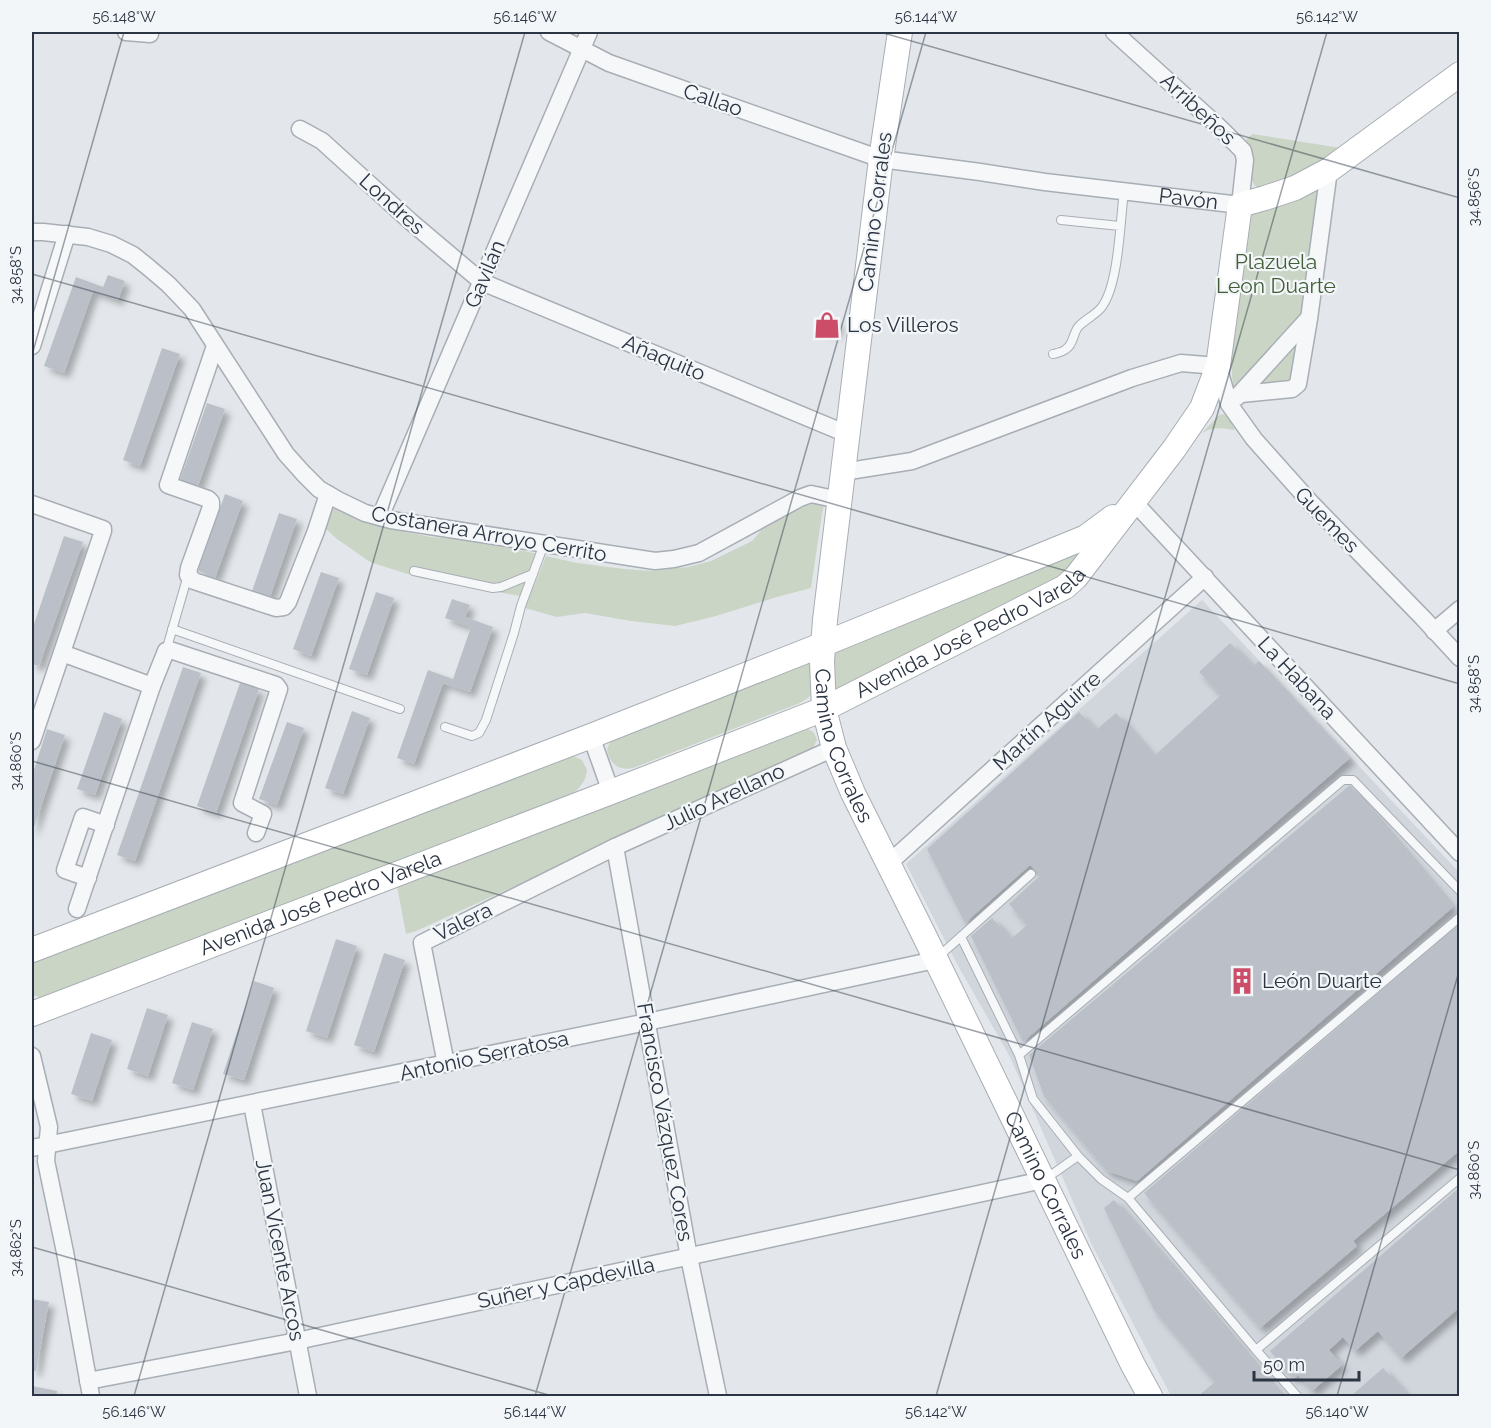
<svg xmlns="http://www.w3.org/2000/svg" width="1491" height="1428" font-family="Raleway,sans-serif">
	<defs>
		<filter id="shadow"><feDropShadow dx="5.5" dy="5.5" stdDeviation="3" flood-color="#0004"/></filter>
	</defs>
	<rect width="100%" height="100%" fill="#e3e7eb"/>
	<path fill="#d1d6dd" d="M1202,600L1459,872V1396H1171L1092,1245L1010,1057L957,964L906,864Z"/>
	<path fill="#cad5c5" d="M1253,134L1341,148L1326,159L1300,174L1259,188L1254,185C1248,171 1250,154 1246,139Z
		M1319,189L1304,318L1235,387L1233,386L1231,363L1249,218L1257,208L1303,192Z
		M1301,331L1290,383L1247,392Z
		M1223,414L1229,417L1235,430C1223,428 1212,426 1201,434L1219,415Z
		M815,503L824,506L822,514L811,588L777,597L716,616L675,626L631,621L585,613L557,617L525,608L546,556L577,563L624,569L652,571L688,567L711,561L752,541L764,527L793,511Z
		M331,505L366,523L395,530L431,537L475,541L538,554L520,596L420,578L370,562L337,539L323,526Z
		M1075,549L1085,556L1051,584L838,689H833L829,651Z
		M808,661C811,667 814,692 809,697C809,698 801,702 800,703L633,768C618,771 609,763 607,749L612,738Z
		M803,728C811,729 815,732 817,740L813,748L805,754L416,931L406,934L397,886Z
		M569,754L582,760L587,770C586,780 582,785 575,792L48,998H42L32,995V964L36,960Z"/>
	<path fill="#bbc0c8" filter="url(#shadow)" d="M108,275L125,281L118,300L93,291L64,373L44,366L76,277L103,287Z
		M818,317L838,321L836,333L815,329Z
		M162,348L180,354L140,466L123,460Z
		M207,403L225,409L198,486L180,480Z
		M225,494L243,501L215,578L198,571Z
		M279,513L297,519L270,597L252,591Z
		M64,536L83,542L39,666L32,664V630Z
		M321,572L339,578L311,656L293,649Z
		M376,592L394,598L367,675L349,669Z
		M452,599L470,605L465,617L493,627L470,692L443,683L414,764L397,758L428,670L453,679L471,627L445,618Z
		M1230,643L1253,666L1259,661L1350,758L1023,1042L971,936L992,918L1011,939L1027,925L1009,904L1041,875L1030,865L965,923L927,849L1079,712L1096,730L1116,713L1154,756L1221,695L1199,672Z
		M183,667L201,673L135,861L117,855Z
		M240,683L259,689L216,813L197,806Z
		M352,711L370,718L343,794L325,788Z
		M104,712L122,719L95,795L77,789Z
		M287,722L304,728L277,805L259,799Z
		M47,729L65,735L32,833V776Z
		M1350,785L1453,907L1137,1181L1107,1171L1044,1096L1029,1055Z
		M1460,923V1150L1353,1241L1357,1246L1260,1328L1144,1193Z
		M336,939L357,946L327,1038L306,1031Z
		M384,953L405,960L374,1052L354,1045Z
		M254,981L274,988L244,1080L223,1074Z
		M147,1008L168,1015L148,1076L127,1069Z
		M192,1022L213,1029L193,1090L172,1083Z
		M91,1033L112,1040L92,1101L71,1094Z
		M1460,1187V1307L1401,1358L1378,1331L1355,1351L1343,1337L1329,1350L1342,1365L1312,1391L1298,1375L1294,1378L1270,1351Z
		M1114,1200L1187,1283L1282,1396H1198L1215,1382L1154,1310L1104,1208Z
		M32,1299L49,1302L36,1371H32Z
		M1383,1368L1408,1396H1351Z
		M32,1386L57,1391L56,1396H32Z"/>
	<g fill="none" stroke-linecap="round" stroke-linejoin="round">
		<defs>
			<path id="lane" d="M1061,220L1120,226
				M1053,354C1057,353 1063,352 1066,349C1074,344 1073,332 1079,326C1086,319 1095,315 1101,308C1119,286 1120,221 1124,191
				M414,571L493,588L501,587L533,574
				M172,629L400,709
				M166,651L188,575
				M445,727L472,736L479,733L486,720L514,633L521,606L544,544
				M961,937L1019,1055L1033,1099L1078,1156
				M938,957L1031,874
				M1019,1055L1343,780H1353L1460,891
				M1044,1180L1078,1156L1101,1179L1128,1198L1256,1350L1297,1396
				M1128,1198L1460,917
				M1256,1350L1460,1178"/>
			<g id="street">
				<path d="M126,32L150,34"/>
				<path id="s1" d="M549,32L609,63L881,159L980,172L1045,182L1240,205L1245,160L1243,151L1220,128L1114,32"/>
				<path d="M300,129L322,141L410,221L482,282L847,434"/>
				<path d="M32,232H43L88,237L111,244L133,255L148,267L168,284L192,309L286,454L303,473L319,489L338,500L365,513L391,520L655,561L674,559L699,553L800,498L811,494L839,500"/>
				<path d="M32,346L67,234"/>
				<path d="M215,346L168,485L208,499L211,502V507L189,568L188,575L194,581L276,608L284,607L288,602L316,531L328,494"/>
				<path d="M1241,394L1292,389L1298,384L1309,319L1329,170"/>
				<path d="M1237,397L1308,319"/>
				<path d="M843,472L912,461L1132,378L1181,363L1218,366L1229,404L1254,439L1312,504L1423,618L1460,658"/>
				<path d="M1134,502L1460,853"/>
				<path d="M32,504L103,529V531L32,741"/>
				<path d="M380,517L589,32"/>
				<path d="M1434,631L1460,609"/>
				<path d="M62,653L152,686L166,651L170,650L276,685L279,689L242,803L263,814L256,833"/>
				<path d="M591,736L611,792"/>
				<path d="M615,847L689,1257L718,1396"/>
				<path d="M888,864L1205,577"/>
				<path d="M88,878L65,870L83,817L106,825"/>
				<path d="M77,909L152,686"/>
				<path d="M32,1056L49,1127L46,1161L65,1252L91,1396"/>
				<path d="M446,1064L422,943L615,847L834,748"/>
				<path d="M252,1104L308,1396"/>
				<path d="M32,1148L647,1022L935,960"/>
				<path d="M88,1381L297,1341L1043,1180"/>
			</g>
			<g id="secondary">
				<path id="s2" d="M900,32L881,159L825,620L822,661L824,709L834,748L853,793L924,935L1133,1365L1150,1396"/>
				<path d="M32,950L591,736L824,644L1086,537L1113,517"/>
				<path id="s3" d="M32,1014L611,792L824,709L1065,587L1076,577L1174,449L1202,408L1218,366L1240,205L1265,198L1295,188L1329,170L1460,74"/>
			</g>
		</defs>
		<use href="#lane" stroke="#a8aeb5" stroke-width="10"/>
		<use href="#street" stroke="#a8aeb5" stroke-width="19"/>
		<use href="#secondary" stroke="#a8aeb5" stroke-width="26"/>
		<use href="#lane" stroke="#f6f7f9" stroke-width="8"/>
		<use href="#street" stroke="#f6f7f9" stroke-width="16"/>
		<use href="#secondary" stroke="#fff" stroke-width="24"/>
	</g>
	<path fill="none" stroke="#2b3543" stroke-width="1.5" stroke-opacity="0.45" d="M880,32L1460,198M32,274L1460,684M32,355L124,32M32,761L1460,1170M32,1247L552,1396M134,1396L525,32M535,1396L926,32M936,1396L1327,32M1337,1396L1460,968"/>
	<defs>
		<symbol id="shop-bare" viewBox="-9 -9 18 18"><path d="M-5-2.5h2.3a2.7 3.5 0 0 1 5.4 0H5L5.5 6h-11ZM-1.5-2.5h3a1.5 2.3 0 0 0-3 0Z" fill="#cc4d68" stroke="#f3f6f8" stroke-width="2.5" paint-order="stroke"/></symbol>
		<symbol id="building-bare" viewBox="-9 -9 18 18"><path d="M-4-6H4V6H1V3H-1V6H-4ZM-2.5-4.3h1.7v1.8h-1.7ZM.8-4.3h1.7v1.8H.8ZM-2.5-1h1.7V.8h-1.7ZM.8-1h1.7V.8H.8Z" fill="#cc4d68" stroke="#f3f6f8" stroke-width="2.5" paint-order="stroke"/></symbol>
	</defs>
	<g fill-rule="evenodd">
		<use href="#shop-bare" x="808" y="306" width="38" height="38"/>
		<use href="#building-bare" x="1223" y="962" width="38" height="38"/>
	</g>
	<g text-anchor="middle" stroke-width="4.5" stroke-linejoin="round" paint-order="stroke">
		<g font-size="21" fill="#2b3543" stroke="#f3f6f8">
			<text transform="translate(713 100) rotate(19)" y="7">Callao</text>
			<text transform="translate(1198 109) rotate(43)" y="7">Arribeños</text>
			<text dy="7" stroke="none"><textPath href="#s1" startOffset="666">Pavón</textPath></text>
			<text transform="translate(392 204) rotate(42)" y="7">Londres</text>
			<text transform="translate(875 212) rotate(-83)" y="7">Camino Corrales</text>
			<text transform="translate(485 274) rotate(-67)" y="7">Gavilán</text>
			<text transform="translate(664 358) rotate(23)" y="7">Añaquito</text>
			<text transform="translate(1327 520) rotate(46)" y="7">Guemes</text>
			<text transform="translate(489 534) rotate(10)" y="7">Costanera Arroyo Cerrito</text>
			<text dy="7" stroke="none"><textPath href="#s3" startOffset="1014">Avenida José Pedro Varela</textPath></text>
			<text transform="translate(1297 678) rotate(47)" y="7">La Habana</text>
			<text transform="translate(1047 721) rotate(-42)" y="7">Martín Aguirre</text>
			<text dy="7" stroke="none"><textPath href="#s2" startOffset="722">Camino Corrales</textPath></text>
			<text transform="translate(724 797) rotate(-25)" y="7">Julio Arellano</text>
			<text dy="7" stroke="none"><textPath href="#s3" startOffset="309">Avenida José Pedro Varela</textPath></text>
			<text transform="translate(463 922) rotate(-26)" y="7">Valera</text>
			<text transform="translate(484 1056) rotate(-12)" y="7">Antonio Serratosa</text>
			<text transform="translate(665 1122) rotate(80)" y="7">Francisco Vázquez Cores</text>
			<text dy="7" stroke="none"><textPath href="#s2" startOffset="1208">Camino Corrales</textPath></text>
			<text transform="translate(280 1250) rotate(79)" y="7">Juan Vicente Arcos</text>
			<text transform="translate(566 1283) rotate(-12)" y="7">Suñer y Capdevilla</text>
		</g>
		<g font-size="21" fill="#425e39" stroke="#f3f6f8">
			<text x="1276" y="269">Plazuela<tspan x="1276" dy="24">Leon Duarte</tspan></text>
		</g>
		<g font-size="21" fill="#2b3543" stroke="#f3f6f8" text-anchor="start">
			<text x="847" y="332">Los Villeros</text>
			<text x="1262" y="988">León Duarte</text>
		</g>
	</g>
	<rect width="1491" height="1428" fill="none" stroke="#f3f6f8" stroke-width="66"/>
	<path d="M1254 1371v9h105v-9" fill="none" stroke="#2b3543" stroke-width="3"/>
	<text x="1263" y="1371" font-size="18" fill="#2b3543" stroke="#f3f6f8" stroke-width="4.5" paint-order="stroke">50 m</text>
	<rect x="33" y="33" width="1425" height="1362" fill="none" stroke="#2b3543" stroke-width="2"/>
	<g font-size="15" text-anchor="middle" fill="#2b3543">
		<text x="124" y="22">56.148°W</text>
		<text x="525" y="22">56.146°W</text>
		<text x="926" y="22">56.144°W</text>
		<text x="1327" y="22">56.142°W</text>
		<text transform="translate(1474 197) rotate(-90)" y="5">34.856°S</text>
		<text transform="translate(16 275) rotate(-90)" y="5">34.858°S</text>
		<text transform="translate(1474 684) rotate(-90)" y="5">34.858°S</text>
		<text transform="translate(16 761) rotate(-90)" y="5">34.860°S</text>
		<text transform="translate(1474 1170) rotate(-90)" y="5">34.860°S</text>
		<text transform="translate(16 1248) rotate(-90)" y="5">34.862°S</text>
		<text x="134" y="1417">56.146°W</text>
		<text x="535" y="1417">56.144°W</text>
		<text x="936" y="1417">56.142°W</text>
		<text x="1337" y="1417">56.140°W</text>
	</g>
</svg>
